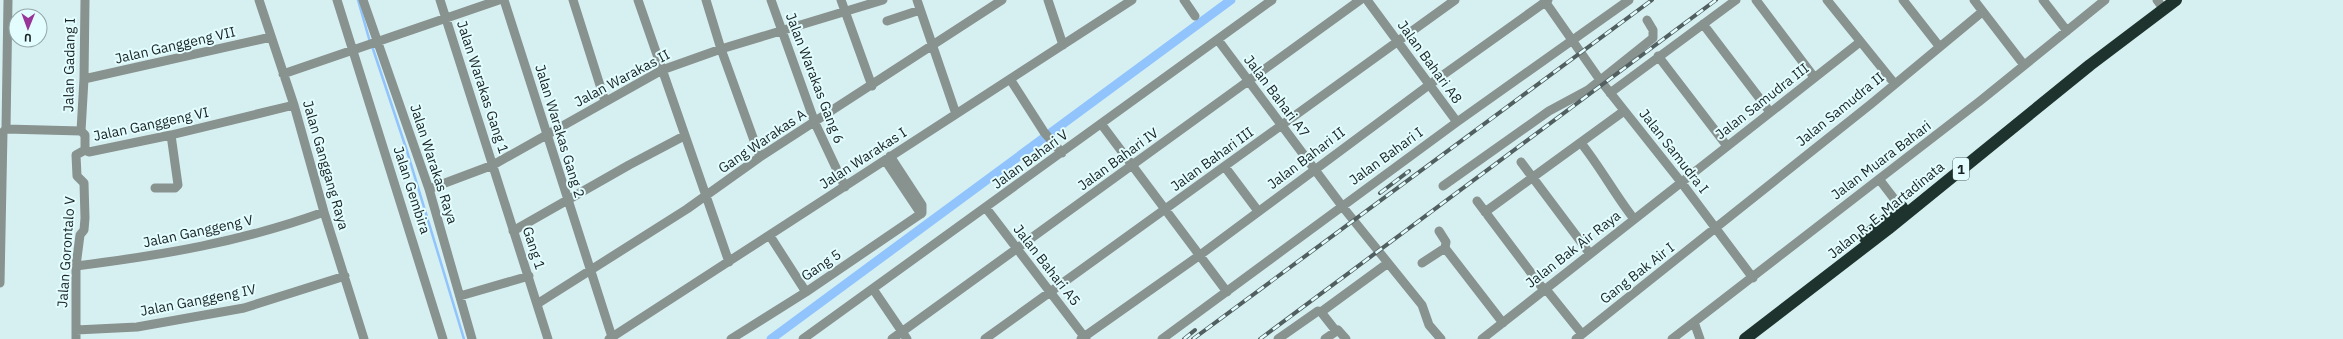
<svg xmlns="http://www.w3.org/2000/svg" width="2343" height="339" font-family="'IBM Plex Sans',sans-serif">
	<rect width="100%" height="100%" fill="#d6f0f1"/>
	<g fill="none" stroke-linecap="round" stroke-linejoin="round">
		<path stroke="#91c4fd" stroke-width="2.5" d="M358,0L370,42
			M372,46L407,151L464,339"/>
		<path stroke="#91c4fd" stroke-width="9" d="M771,339L1231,0"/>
		<path stroke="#88928f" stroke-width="9" d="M259,0L294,105L324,212L364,339
			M337,0L443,339
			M363,0L429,189L472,339
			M440,0L548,339
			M504,0L612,337
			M573,0L605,101
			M638,0L729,262
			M706,0L721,49L760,157
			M771,0L815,123L845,187
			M841,0L872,86
			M917,0L956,114
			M1048,0L1063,45
			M1184,0L1195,16
			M1367,0L1457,122
			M1544,0L1600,80L1681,182L1753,278
			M1756,0L1814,77
			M1827,0L1894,83
			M1903,0L1939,46
			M1974,0L2024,65
			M2043,0L2067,31
			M2157,0L2160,4
			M887,21L920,10
			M1703,24L1770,112
			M1218,40L1342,206L1422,305L1429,325L1441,339
			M1658,56L1727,146
			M283,74L499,0
			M84,79L271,37
			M1010,79L1044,132L1062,153
			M1610,93L1736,0
			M1102,125L1227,292
			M6,129L81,131
			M81,131L85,135V150L89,152L171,135L294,105
			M81,131L84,79L85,0
			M1581,143C1601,168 1615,195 1634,219
			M885,160L921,214
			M1521,162L1590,254
			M1225,167L1258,211
			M1879,179L1905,213
			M1443,186L1549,111L1588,90L1653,38V30L1647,20
			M155,188H175L178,185L171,135
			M429,189L493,165L662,70L721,49L883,0
			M1477,201L1544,290
			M986,208L1086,339
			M1485,212L1624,111
			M513,231L629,165L684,136
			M770,236L806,292
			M1445,248L1503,323
			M1422,263L1445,248L1446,242L1439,231
			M76,266C163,255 241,242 324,212
			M0,283L3,132L6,129L8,0
			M1545,288L1582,334
			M873,289L907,339
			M460,296L529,276
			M537,304L687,209L760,157L1002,0
			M1321,312L1388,263
			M1694,322L1700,339
			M76,330L137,327L244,308L345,276
			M76,339V266L80,235L84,230L85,218L84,183L77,176L76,155L85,150
			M609,339L1132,0
			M731,339L806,292L922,213V205L890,156
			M803,339L1272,0
			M892,339L1360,0
			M985,339L1455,0
			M1081,339L1200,255L1429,85L1548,0
			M1162,339L1457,122L1629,0
			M1278,339L1318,311L1321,312L1336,331
			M1325,339L1338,330L1346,339
			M1482,339L1860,42
			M1576,339L1871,104L1982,12
			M1672,339L1980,101L2105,0"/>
		<path stroke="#1f332e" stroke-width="12" d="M1864,237L1902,207
			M1745,339L1888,229L2090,65L2176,0"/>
		<defs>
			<path id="rail" d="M1380,193L1409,171
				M1184,339L1195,330
				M1193,339L1652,0
				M1260,339L1716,0"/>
		</defs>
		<use href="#rail" stroke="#515f60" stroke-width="4"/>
		<use href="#rail" stroke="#e3fdff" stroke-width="2.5" stroke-dasharray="8" stroke-linecap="butt"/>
	</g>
	<g text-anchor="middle" stroke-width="4" stroke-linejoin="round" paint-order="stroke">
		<rect fill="#e3fdff" stroke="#566466" stroke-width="1" x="1953" y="158" width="16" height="22" rx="3"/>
		<g font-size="13" font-weight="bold" fill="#1a2324">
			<text x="1961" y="174">1</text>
		</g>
		<g font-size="14" fill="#1a2324" stroke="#e3fdff">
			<text transform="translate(175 45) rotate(-13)" y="5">Jalan Ganggeng VII</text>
			<text transform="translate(1430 62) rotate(54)" y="5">Jalan Bahari A8</text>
			<text transform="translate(69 65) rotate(-89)" y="5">Jalan Gadang I</text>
			<text transform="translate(622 78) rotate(-28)" y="5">Jalan Warakas II</text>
			<text transform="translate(815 78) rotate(69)" y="5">Jalan Warakas Gang 6</text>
			<text transform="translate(483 87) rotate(72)" y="5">Jalan Warakas Gang 1</text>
			<text transform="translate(1277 96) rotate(53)" y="5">Jalan Bahari A7</text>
			<text transform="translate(1762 101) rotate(-38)" y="5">Jalan Samudra III</text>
			<text transform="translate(1840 109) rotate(-39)" y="5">Jalan Samudra II</text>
			<text transform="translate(151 124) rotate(-12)" y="5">Jalan Ganggeng VI</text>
			<text transform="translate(560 131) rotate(73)" y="5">Jalan Warakas Gang 2</text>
			<text transform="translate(762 141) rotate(-34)" y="5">Gang Warakas A</text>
			<text transform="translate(1674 151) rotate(52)" y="5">Jalan Samudra I</text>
			<text transform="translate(1386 156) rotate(-36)" y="5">Jalan Bahari I</text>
			<text transform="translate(863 158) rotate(-33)" y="5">Jalan Warakas I</text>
			<text transform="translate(1306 158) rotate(-37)" y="5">Jalan Bahari II</text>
			<text transform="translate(1030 159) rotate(-36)" y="5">Jalan Bahari V</text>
			<text transform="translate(1118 159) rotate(-36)" y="5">Jalan Bahari IV</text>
			<text transform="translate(1212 159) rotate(-36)" y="5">Jalan Bahari III</text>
			<text transform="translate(1881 160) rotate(-37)" y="5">Jalan Muara Bahari</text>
			<text transform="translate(434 164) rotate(72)" y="5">Jalan Warakas Raya</text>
			<text transform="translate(326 165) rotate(74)" y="5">Jalan Ganggang Raya</text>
			<text transform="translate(412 190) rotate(72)" y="5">Jalan Gembira</text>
			<text transform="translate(1886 210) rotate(-39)" y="5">Jalan R. E. Martadinata</text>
			<text transform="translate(198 231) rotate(-12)" y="5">Jalan Ganggeng V</text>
			<text transform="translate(534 248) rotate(72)" y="5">Gang 1</text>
			<text transform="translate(1573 249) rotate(-38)" y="5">Jalan Bak Air Raya</text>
			<text transform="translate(66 252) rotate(-86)" y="5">Jalan Gorontalo V</text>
			<text transform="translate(821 265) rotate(-34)" y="5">Gang 5</text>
			<text transform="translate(1047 265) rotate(52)" y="5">Jalan Bahari A5</text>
			<text transform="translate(1637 273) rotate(-38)" y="5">Gang Bak Air I</text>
			<text transform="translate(198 300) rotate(-11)" y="5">Jalan Ganggeng IV</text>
		</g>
	</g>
	<g transform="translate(28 28) rotate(181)"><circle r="19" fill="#e3fdff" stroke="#93a6a7"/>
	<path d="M0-3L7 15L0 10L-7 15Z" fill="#993499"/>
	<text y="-6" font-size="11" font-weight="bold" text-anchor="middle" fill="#1a2324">U</text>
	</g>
</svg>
